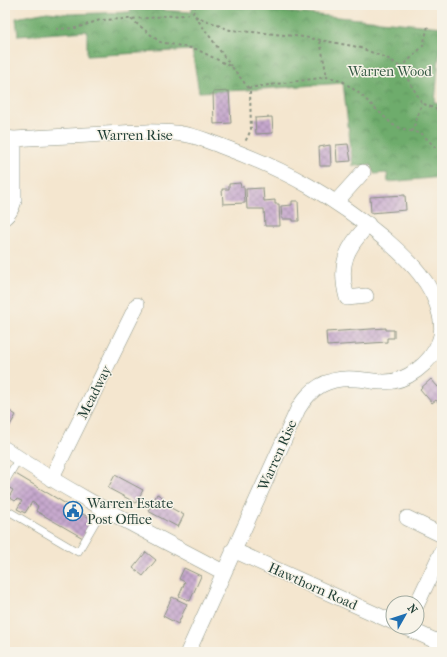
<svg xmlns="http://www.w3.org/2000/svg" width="447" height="657" font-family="'IM FELL French Canon',serif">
	<defs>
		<pattern id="forest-crowns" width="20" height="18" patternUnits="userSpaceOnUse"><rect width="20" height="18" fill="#6eac6c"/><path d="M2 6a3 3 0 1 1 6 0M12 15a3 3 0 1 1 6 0" fill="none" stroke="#5a8d5a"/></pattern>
		<pattern id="building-cross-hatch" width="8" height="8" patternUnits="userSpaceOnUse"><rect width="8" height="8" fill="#c6a7cd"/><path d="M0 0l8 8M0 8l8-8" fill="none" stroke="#a089a7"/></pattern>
	</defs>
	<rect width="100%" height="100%" fill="#f7f3e8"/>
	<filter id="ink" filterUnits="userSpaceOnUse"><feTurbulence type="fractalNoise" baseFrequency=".025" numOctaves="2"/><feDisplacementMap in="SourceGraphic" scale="8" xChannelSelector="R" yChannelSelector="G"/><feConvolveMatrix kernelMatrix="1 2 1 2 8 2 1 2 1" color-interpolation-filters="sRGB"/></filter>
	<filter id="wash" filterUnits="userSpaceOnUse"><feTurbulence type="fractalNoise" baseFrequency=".012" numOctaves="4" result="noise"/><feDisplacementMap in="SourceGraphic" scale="16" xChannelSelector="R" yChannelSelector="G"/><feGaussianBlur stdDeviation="0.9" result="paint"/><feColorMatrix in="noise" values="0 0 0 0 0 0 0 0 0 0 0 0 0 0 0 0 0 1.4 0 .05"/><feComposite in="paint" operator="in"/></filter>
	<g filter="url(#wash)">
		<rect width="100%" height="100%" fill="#f4e6cf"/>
		<path fill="url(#forest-crowns)" stroke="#467450" d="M193,5H214L442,27L435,102L442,106V177L388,182L387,173L374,174L371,165L353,166L343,83L248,90L199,92L192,50L87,56V31L18,36L16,18L47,12L70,14L130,12L131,8L191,12Z"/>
		<g id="blocks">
			<path fill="url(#building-cross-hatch)" d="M229,91L231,123L214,124L213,92Z
				M272,117L273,133L256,134L255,118Z
				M348,144L351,161L337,162L336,145Z
				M330,145L331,166H320L319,147Z
				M240,183L241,187H244L245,203L223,204L222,189H229V184Z
				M263,188L264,201L275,200V204H279L280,226H265L264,209H247L246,189Z
				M405,195L406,210L371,213L370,197Z
				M292,201H298L299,221H293V219H282L281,206L292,205Z
				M386,328V330H394V338H387V342L327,346L326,332Z
				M431,379L438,387L440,385L442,387V407L436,400L432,403L420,389Z
				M5,408L16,415L9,427L5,424Z
				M14,473L93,520L83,538L36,511L38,506L32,502L25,513L17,509L22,501L17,499L15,501L9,497L13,490L6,486Z
				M115,475L143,490L136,503L108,488Z
				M157,494L164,498L162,503L184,515L178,527L148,511Z
				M146,552L156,560L143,576L133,568Z
				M184,568L201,576L190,601L179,596L185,582L179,579Z
				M172,597L187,604L178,624L163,616Z"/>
		</g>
	</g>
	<g filter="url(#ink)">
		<use href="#blocks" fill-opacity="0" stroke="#8a9282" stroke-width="1"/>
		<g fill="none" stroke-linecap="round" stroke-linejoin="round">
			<defs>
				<path id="service" d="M5,482L19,458
					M5,509L78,552L103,509"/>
				<path id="minor" d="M5,138L14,139C44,137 74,136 104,134C132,132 161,130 188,135C199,137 210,142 221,146C251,157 281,170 309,186C337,202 362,220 386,240C410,261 433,283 440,315C442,324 443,333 439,342C431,363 406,383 383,382C374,382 364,379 355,379C329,377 311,387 298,409L188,652
					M336,202L363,172
					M5,217C10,213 12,208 14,201V139
					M366,296L347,298C342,279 341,261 352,245C356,238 363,231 368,224
					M5,449C74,496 150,533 223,572
					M51,479L137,305
					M407,518L442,535
					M233,550L393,622
					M417,604L442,551
					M405,627L442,644"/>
			</defs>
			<use href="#service" stroke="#8a9282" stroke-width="8"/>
			<use href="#minor" stroke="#8a9282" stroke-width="16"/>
			<path stroke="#8a9282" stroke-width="2" stroke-dasharray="3 3" stroke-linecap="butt" d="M195,16L230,30L265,33L304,37L358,47L391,60L401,68L422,103L442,112
				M195,16L231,66
				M131,19L160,42L196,49L232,67L250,90L251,130L245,142
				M56,29L76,28L100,20L149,18L164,16L186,15L193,13L196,5
				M320,41L327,77
				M401,68L423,46L428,26
				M248,88L327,77L341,80L360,94L393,125L403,129L422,134L438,150L442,152
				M412,132L422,103"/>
			<use href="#service" stroke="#fff" stroke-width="7"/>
			<use href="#minor" stroke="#fff" stroke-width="15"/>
		</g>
	</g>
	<defs>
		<symbol id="civic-ring" viewBox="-11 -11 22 22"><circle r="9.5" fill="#f7f3e8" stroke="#1f6fb2" stroke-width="1.5"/><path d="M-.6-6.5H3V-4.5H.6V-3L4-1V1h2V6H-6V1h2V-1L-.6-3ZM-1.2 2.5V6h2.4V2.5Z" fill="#1f6fb2"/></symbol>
	</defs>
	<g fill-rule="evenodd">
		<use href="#civic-ring" x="62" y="500" width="22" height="22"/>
	</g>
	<g text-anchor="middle" stroke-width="3" stroke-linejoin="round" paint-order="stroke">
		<g font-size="14" fill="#345943" stroke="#f7f3e8">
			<text x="390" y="76">Warren Wood</text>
		</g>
		<g font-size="14" fill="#1f3d34" stroke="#f7f3e8">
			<text x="135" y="140">Warren Rise</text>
			<text transform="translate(94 392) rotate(-63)" y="5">Meadway</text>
			<text transform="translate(277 455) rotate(-66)" y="5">Warren Rise</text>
			<text transform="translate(313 586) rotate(24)" y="5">Hawthorn Road</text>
		</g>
		<g font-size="14" fill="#1f3d34" stroke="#f7f3e8" text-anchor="start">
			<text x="87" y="508">Warren Estate<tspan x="87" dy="16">Post Office</tspan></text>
		</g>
	</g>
	<rect width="447" height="657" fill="none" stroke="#f7f3e8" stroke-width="20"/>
	<g transform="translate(405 615) rotate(51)"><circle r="19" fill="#f7f3e8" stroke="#a1aaa0"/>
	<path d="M0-3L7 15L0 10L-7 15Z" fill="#1f6fb2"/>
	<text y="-6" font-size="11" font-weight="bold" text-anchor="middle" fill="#1f3d34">N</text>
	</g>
</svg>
